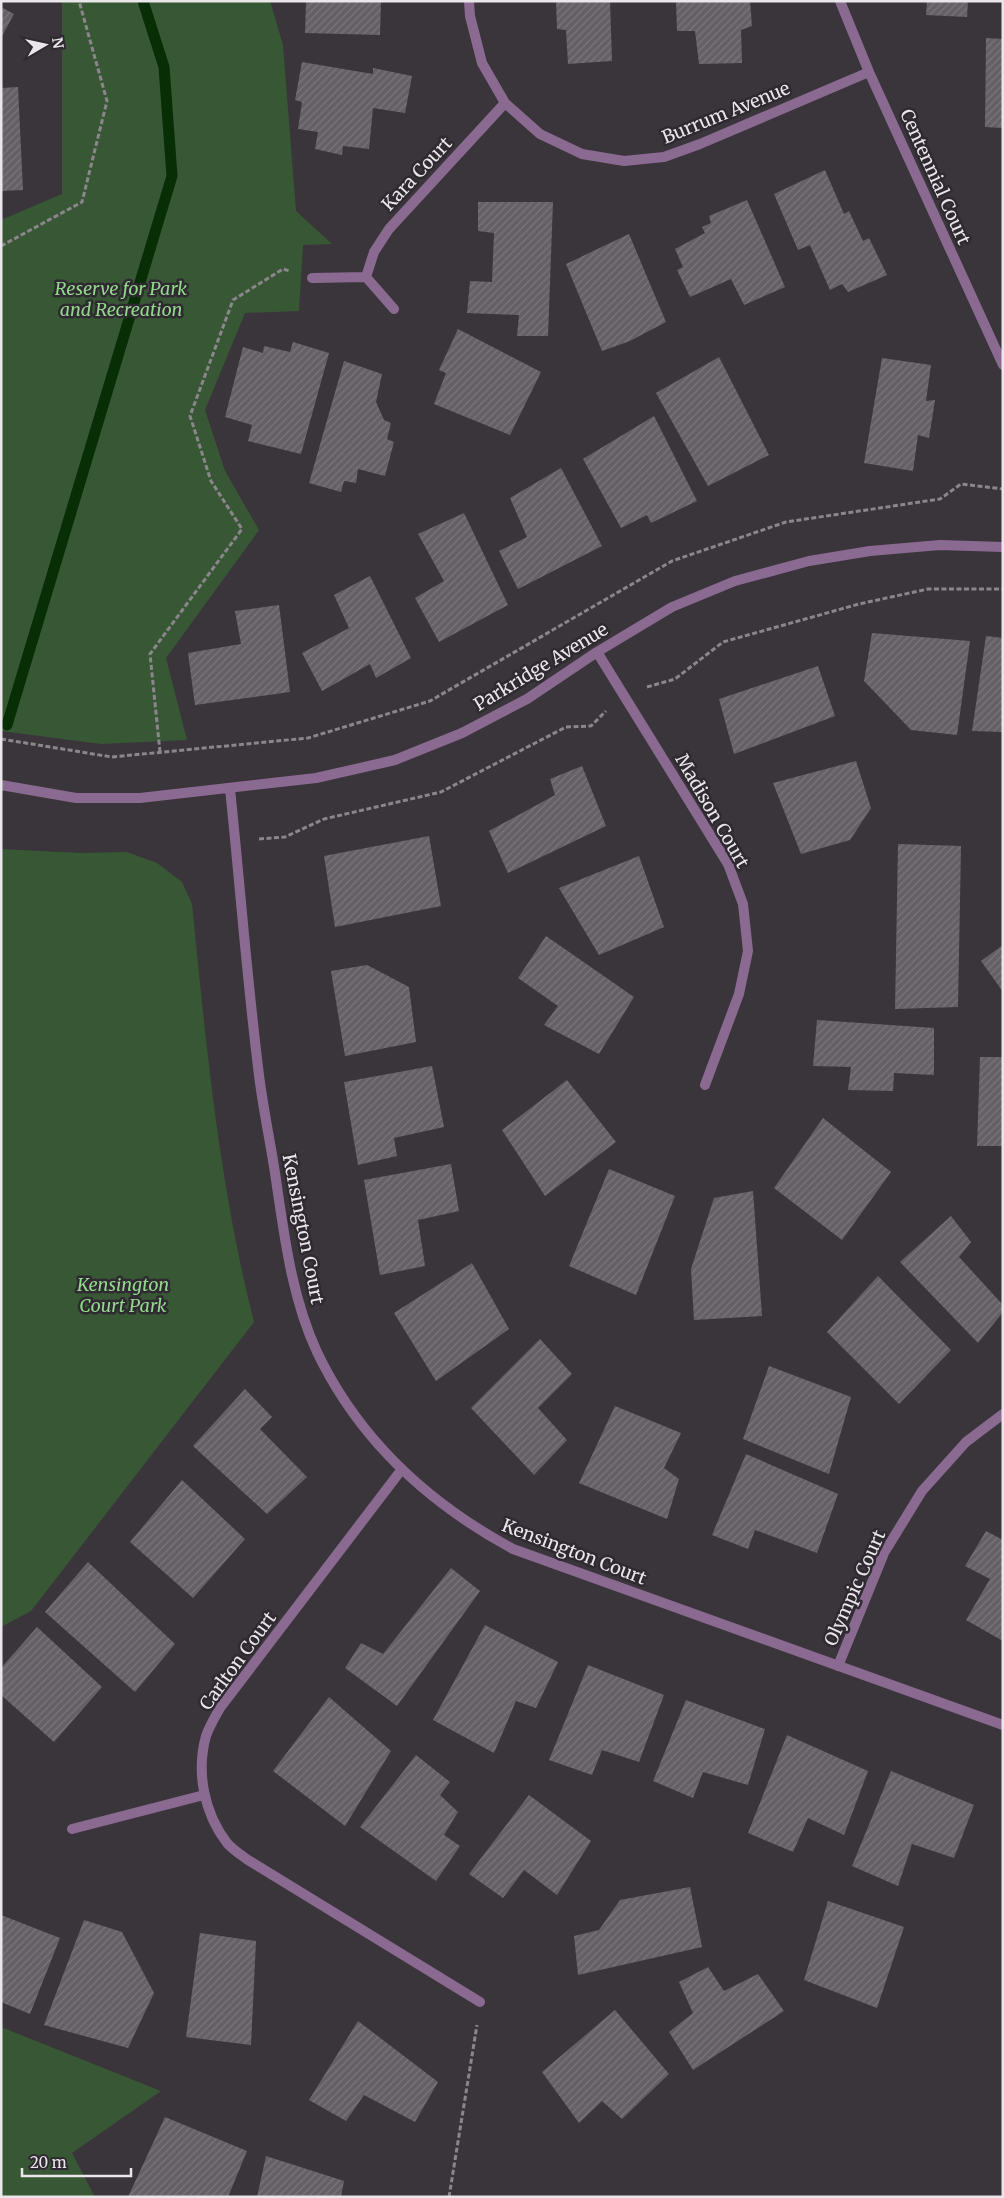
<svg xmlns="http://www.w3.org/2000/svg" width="1004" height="2198" font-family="Merriweather,serif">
	<defs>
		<pattern id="building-hatch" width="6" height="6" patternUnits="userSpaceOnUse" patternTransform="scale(1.25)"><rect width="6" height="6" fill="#655f66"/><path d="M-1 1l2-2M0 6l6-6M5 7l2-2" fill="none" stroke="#7b767c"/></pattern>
	</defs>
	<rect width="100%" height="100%" fill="#3a353b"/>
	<path fill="#385835" d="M62,1H270L283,45L296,211L332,244L303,245L299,311L245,313L205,410L225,471L259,530L166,658L187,740L101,744L1,731V220L62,194Z
		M1,849L80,853L127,852L157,863L182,882L192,904C206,1044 219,1185 254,1322L31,1611L1,1627Z
		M1,2027L161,2091L72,2153L95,2197H1Z"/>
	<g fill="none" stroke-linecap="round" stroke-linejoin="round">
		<path stroke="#082e06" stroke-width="11" d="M7,725L172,176L164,67L143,1"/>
	</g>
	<path fill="url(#building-hatch)" d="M306,1H381L380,35L305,33Z
		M556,1H610L612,61L568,64L566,30L557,29Z
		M676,1H750L752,26L741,30L742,63L699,64L695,31H677Z
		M927,1H968L967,17L926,15Z
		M1,7L14,14L1,38Z
		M986,38L1003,39V128L985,127Z
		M302,62L373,74V68L412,76L405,113L373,108L369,149L343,146L342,155L315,149L318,132L298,129L302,102L295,100Z
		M18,87L23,190L1,191V88Z
		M825,170L844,214L849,211L863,241L869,238L887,275L848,292L842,284L830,290L810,245L798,250L774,194Z
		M747,200L785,287L744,305L731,279L690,297L677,270L683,267L675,249L705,233L702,227L711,223L709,216Z
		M478,202H553L548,336H517L519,315L467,313L470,281L492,282L494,233L478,231Z
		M629,234L666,322L630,341L602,351L566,264Z
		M458,329L541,372L510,435L434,404L446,373L439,370Z
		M293,342L329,353L301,454L248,441L252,425L225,417L243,347L263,353L264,346L290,352Z
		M719,357L769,455L708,486L656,393Z
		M882,358L931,365L926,401L935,400L929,438L918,435L913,471L864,463Z
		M344,361L382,374L376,402L384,420L391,423L387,439L394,442L385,476L358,469L356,483L344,481L341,492L309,483Z
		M654,416L697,501L651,523L647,515L621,528L583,459Z
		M561,468L602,546L518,589L499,551L527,537L510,498Z
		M464,513L508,605L439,642L415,598L444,581L418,534Z
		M370,576L411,658L376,678L370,664L322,691L302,653L349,628L334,595Z
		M279,605L290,692L195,705L188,653L241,644L235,611Z
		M872,633L970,641L957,735L911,730L864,681Z
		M986,636L1003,638V732L972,731Z
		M818,666L835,716L734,754L719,699Z
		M856,761L871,808L850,840L801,854L773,783Z
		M582,766L606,826L508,873L489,831L555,795L550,779Z
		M429,836L441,906L335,927L324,856Z
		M898,844L961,846L958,1007L895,1009Z
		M639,856L664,927L599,955L559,888Z
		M546,936L634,997L599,1054L544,1025L558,1006L518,978Z
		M1003,945V992L981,961Z
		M367,965L409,987L416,1042L345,1056L331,971Z
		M817,1020L934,1028V1075L894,1073L893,1091L848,1090L851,1067L813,1066Z
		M980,1057H1003V1146H977Z
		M432,1066L444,1127L394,1138L397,1156L358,1165L344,1082Z
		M567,1080L616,1142L545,1196L502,1130Z
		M823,1118L891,1172L842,1240L774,1188Z
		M451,1164L459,1211L418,1220L425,1266L380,1275L364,1180Z
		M609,1169L675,1196L636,1295L569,1266Z
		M753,1191L762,1316L694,1320L691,1269L714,1198Z
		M951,1216L971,1242L959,1257L1003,1305V1312L978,1343L900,1262Z
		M472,1263L509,1329L436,1381L394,1313Z
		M878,1276L951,1350L899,1404L827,1332Z
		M540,1339L572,1374L538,1408L567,1440L534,1475L471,1408Z
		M769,1366L851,1397L829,1474L743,1439Z
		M245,1389L272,1417L260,1429L307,1477L267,1514L193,1446Z
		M615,1406L681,1433L664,1468L679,1479L667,1519L579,1483Z
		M746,1454L838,1494L817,1553L755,1530L748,1549L712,1535Z
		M182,1480L245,1539L193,1598L130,1542Z
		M986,1531L1003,1540V1641L966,1620L990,1579L965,1566Z
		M88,1562L175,1644L135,1692L45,1612Z
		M451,1568L480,1591L397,1706L345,1668L361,1643L383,1654Z
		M485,1625L558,1662L536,1708L516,1701L494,1753L433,1720Z
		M37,1627L102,1687L54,1742L1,1695V1668Z
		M588,1665L664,1695L639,1762L602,1750L592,1775L549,1760Z
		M329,1697L391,1751L345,1826L273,1771Z
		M686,1700L765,1729L748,1785L703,1772L693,1798L653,1781Z
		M787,1735L868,1771L844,1835L808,1818L793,1852L748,1833Z
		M416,1755L450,1782L440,1795L458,1812L444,1835L460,1846L436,1881L360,1827Z
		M891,1771L974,1805L954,1858L912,1844L898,1886L852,1866Z
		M529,1795L591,1841L557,1895L524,1870L503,1898L469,1874Z
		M690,1887L702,1947L578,1975L574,1936L599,1930L620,1900Z
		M828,1901L904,1927L877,2008L804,1980Z
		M1,1915L60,1938L30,2014L1,2002Z
		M84,1920L122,1932L154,1993L128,2048L44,2025Z
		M200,1933L256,1941L251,2045L186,2037Z
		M708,1967L724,1991L758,1974L784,2011L693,2070L669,2032L693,2013L679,1982Z
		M615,2010L669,2074L622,2119L602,2101L579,2123L542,2072Z
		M358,2021L438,2082L415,2122L364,2095L346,2121L309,2100Z
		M165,2117L247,2151L228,2197H128Z
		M266,2156L344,2181L341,2197H257Z"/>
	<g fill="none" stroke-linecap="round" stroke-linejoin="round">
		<path stroke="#8a868b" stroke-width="3" stroke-dasharray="5 2.5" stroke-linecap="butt" d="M1,246L82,202L107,101L79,1
			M647,687L675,679L723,642L859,604L928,589H1003
			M1,739L112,757L308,738L430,701L672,561L786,522L940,499L961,484L1003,489
			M160,752L150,654L242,529L211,481L190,416L233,300L283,269L290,271
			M259,839L285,837L324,819L441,792L566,727L591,726L606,711
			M449,2197L477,2025"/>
		<path stroke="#8b6a92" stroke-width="10" d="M469,1L470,16L482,63L505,103L540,134L582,154L624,161L664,157L700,144L869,72
			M840,1L869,72L1003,365
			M312,278L366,277
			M394,309L366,277L374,252L389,229L505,103
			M597,652L728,864L743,904L748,951L739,994L705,1085
			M1,785L76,798H140L316,778L395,760L462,733L527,699L597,652L672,607L735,581L809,561L870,551L940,545L1003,547
			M230,789C240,884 247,980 259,1075C263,1108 270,1140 275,1173C284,1233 291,1296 317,1352C359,1440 428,1503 513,1549L1003,1725
			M402,1469L220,1708C215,1717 209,1727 206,1736C196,1772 204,1813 227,1843C232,1849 241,1855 248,1860L480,2002
			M838,1666L884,1553L922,1491L966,1442L1003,1414
			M72,1829L204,1795"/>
	</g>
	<g text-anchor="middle" stroke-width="5" stroke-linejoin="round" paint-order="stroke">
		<g font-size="18" fill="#eae7eb" stroke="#2f2a31">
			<text transform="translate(726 113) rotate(-22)" y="6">Burrum Avenue</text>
			<text transform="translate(417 174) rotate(-47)" y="6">Kara Court</text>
			<text transform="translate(935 177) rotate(66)" y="6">Centennial Court</text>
			<text transform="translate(541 667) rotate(-31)" y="6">Parkridge Avenue</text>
			<text transform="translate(712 811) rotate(60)" y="6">Madison Court</text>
			<text transform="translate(303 1229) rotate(79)" y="6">Kensington Court</text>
			<text transform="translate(574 1552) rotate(21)" y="6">Kensington Court</text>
			<text transform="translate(855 1588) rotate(-66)" y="6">Olympic Court</text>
			<text transform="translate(238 1661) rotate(-54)" y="6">Carlton Court</text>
		</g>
		<g font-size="18" font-style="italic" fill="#92d98c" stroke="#2f2a31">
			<text x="121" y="295">Reserve for Park<tspan x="121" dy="21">and Recreation</tspan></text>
			<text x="123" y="1291">Kensington<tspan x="123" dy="21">Court Park</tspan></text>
		</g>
	</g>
	<rect width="1004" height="2198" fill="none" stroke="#eae7eb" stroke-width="5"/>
	<g transform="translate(45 45) rotate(81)" stroke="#2f2a31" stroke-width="4" paint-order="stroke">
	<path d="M0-4L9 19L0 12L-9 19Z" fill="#eae7eb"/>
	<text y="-8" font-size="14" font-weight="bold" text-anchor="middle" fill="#eae7eb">N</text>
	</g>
	<path d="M22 2168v8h109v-8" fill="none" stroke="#eae7eb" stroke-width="2.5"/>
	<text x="30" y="2168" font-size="15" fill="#eae7eb" stroke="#2f2a31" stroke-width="4" paint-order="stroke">20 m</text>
</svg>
